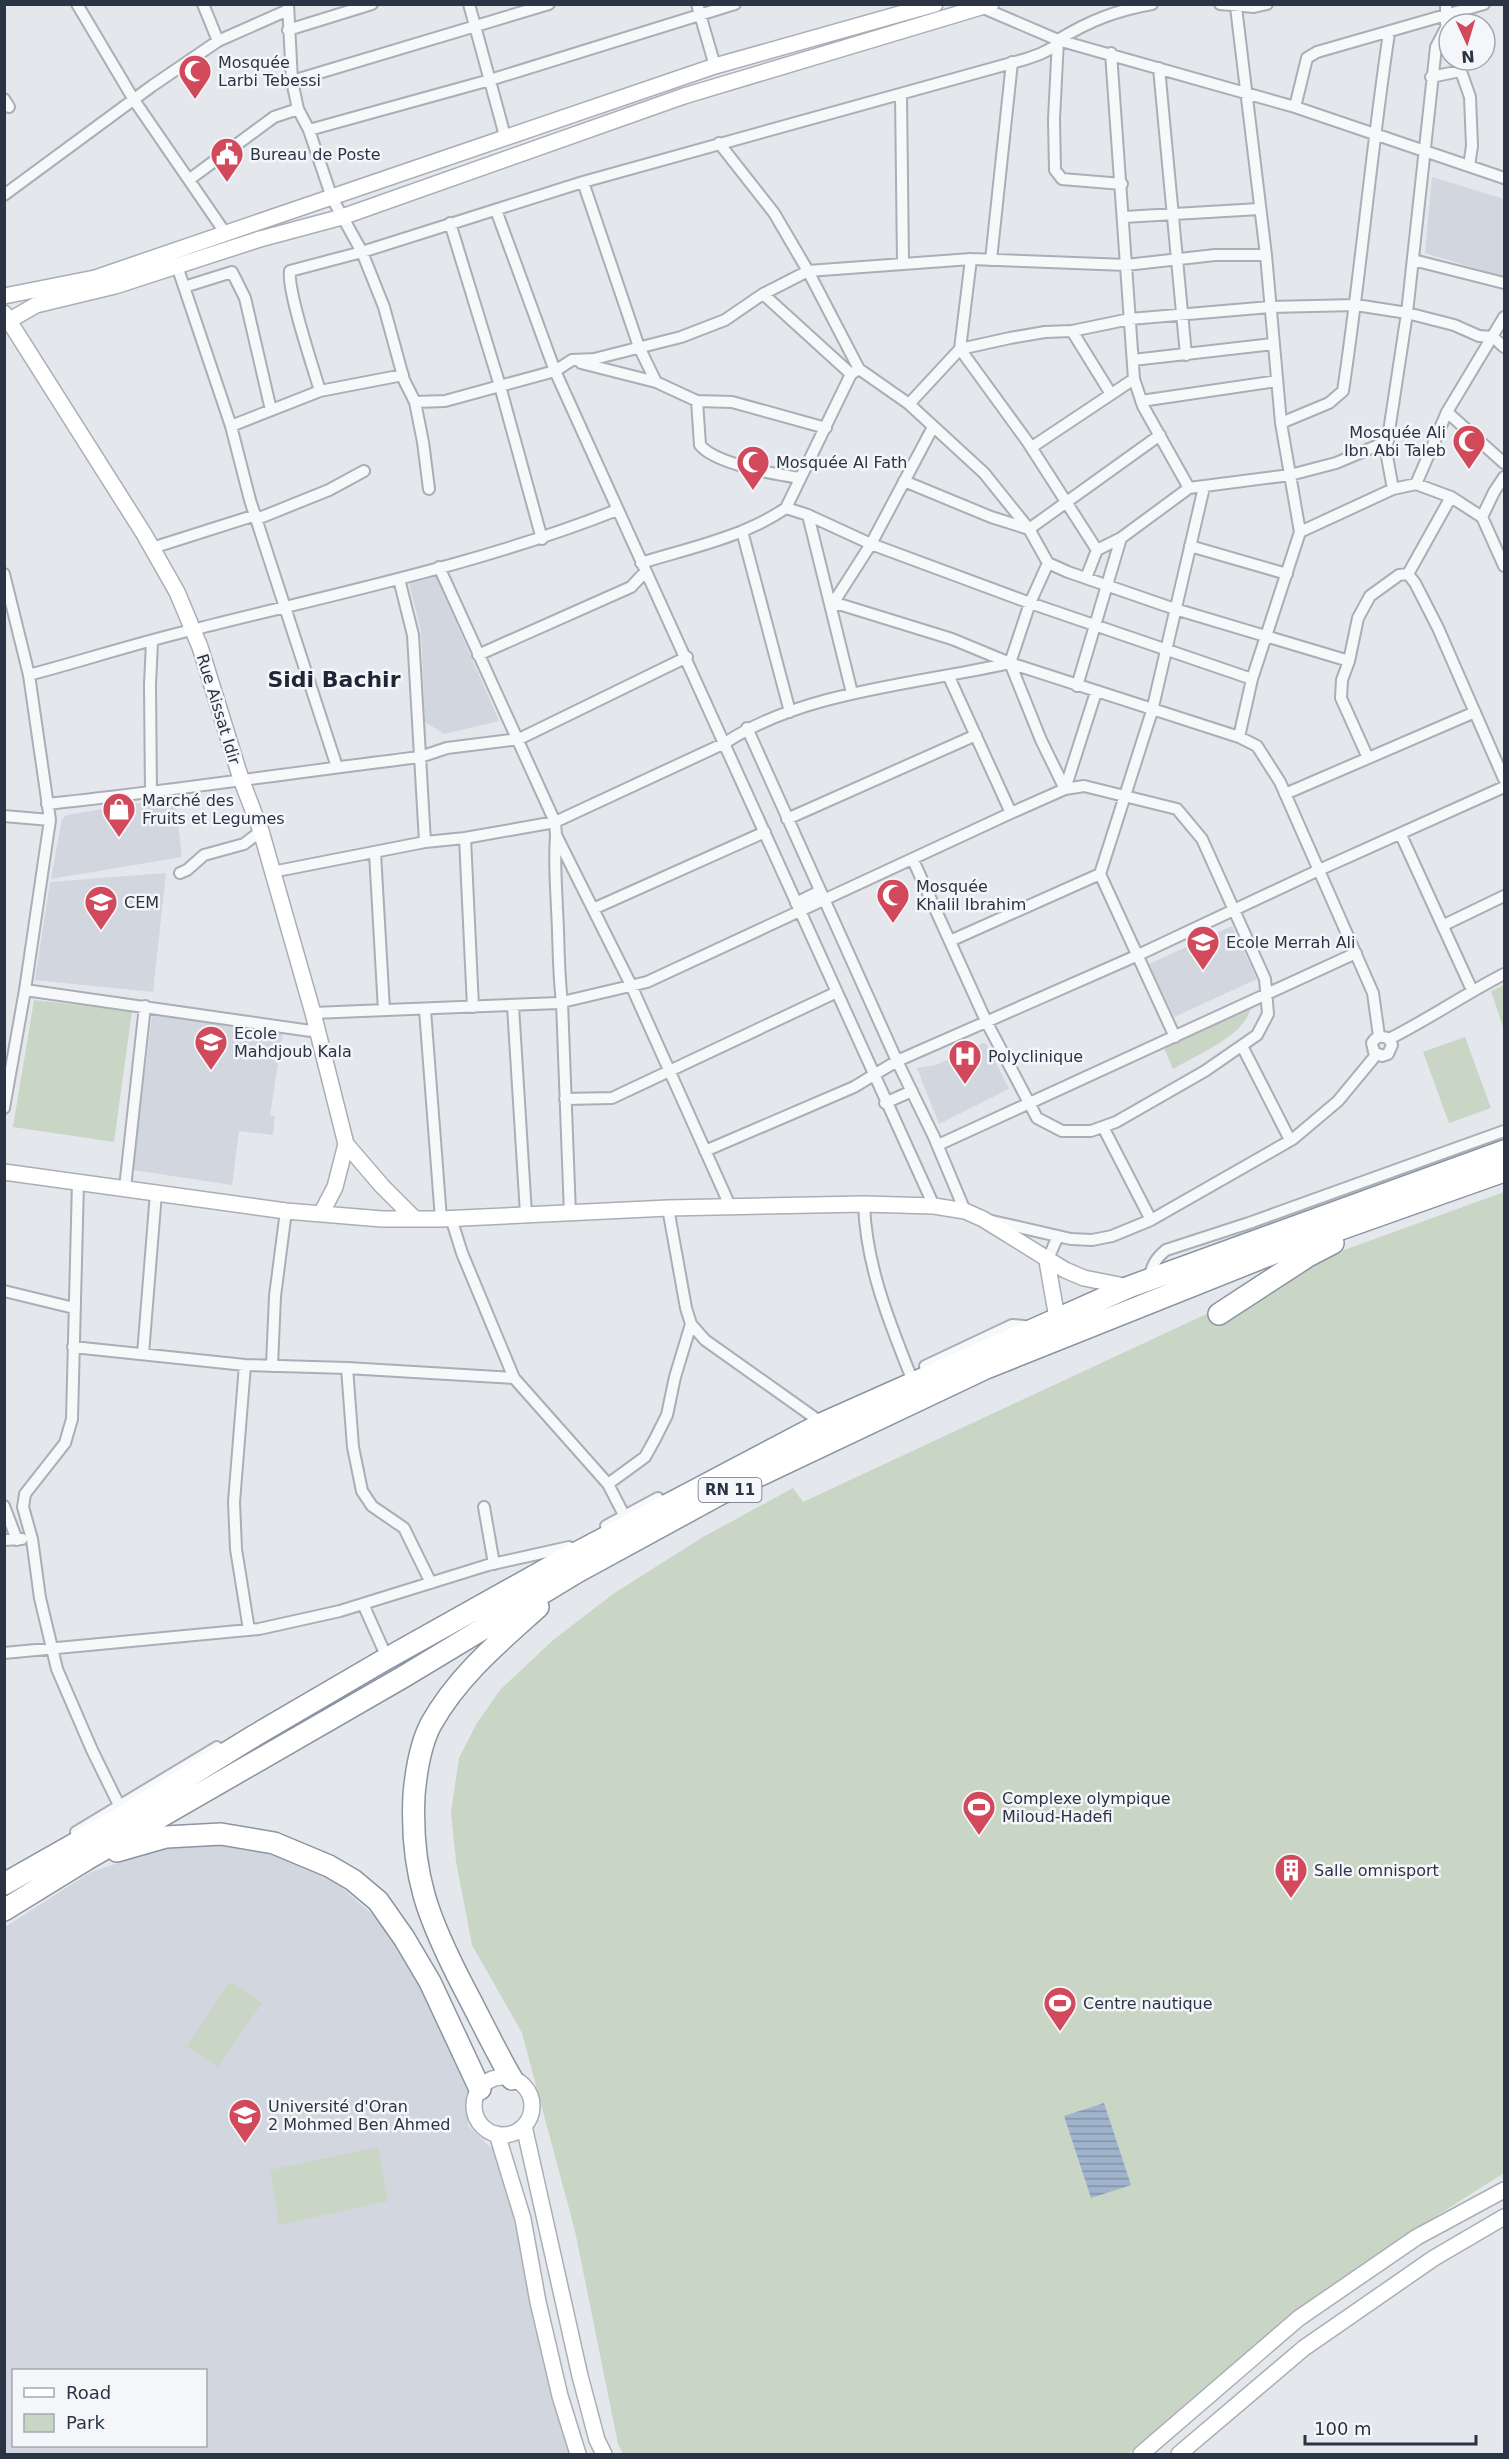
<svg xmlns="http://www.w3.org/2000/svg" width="1509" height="2459" font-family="'DejaVu Sans',sans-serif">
	<defs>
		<pattern id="water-rules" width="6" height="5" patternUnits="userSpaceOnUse" patternTransform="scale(1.5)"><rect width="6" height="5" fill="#9fb4cc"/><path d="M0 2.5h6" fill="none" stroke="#8293a7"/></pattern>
	</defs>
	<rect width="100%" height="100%" fill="#e4e7ec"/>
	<path fill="#d2d6de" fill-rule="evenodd" d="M1432,177L1504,199V277L1425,253Z
		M429,570L436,577L499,721L444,734L425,722L421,631L409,583L410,575Z
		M175,797L182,857L51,879L62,819L67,815Z
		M166,873L153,992L35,980L50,882Z
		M1232,926L1257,979L1174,1017L1149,964Z
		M153,1007L284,1026L270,1115L275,1116L273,1135L239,1131L232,1185L133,1170Z
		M983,1043L987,1045L1009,1089L939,1124L917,1068L936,1065Z
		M235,1845L283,1856L338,1884L383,1924L441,2005L470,2067L468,2126L505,2161L578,2454H5V1927L91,1872L166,1847ZM14,2370H206V2446H14Z"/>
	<path fill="#c9d6c5" d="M1504,985V1030L1491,991Z
		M34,1000L132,1011L114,1142L13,1127Z
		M1251,1004C1250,1034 1196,1055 1173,1069L1163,1046Z
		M1465,1037L1491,1108L1449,1123L1423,1052Z
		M1504,1192V2173L1375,2255L1260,2340L1128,2454H623L618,2444L575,2231L522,2033L472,1945L456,1861L451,1812L459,1758L477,1723L500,1690L552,1641L613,1594L703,1537L793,1488L803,1502L1344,1250Z
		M230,1982L262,2003L218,2067L187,2046Z
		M378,2147L388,2201L279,2225L270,2170Z"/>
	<path fill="url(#water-rules)" d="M1104,2103L1131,2185L1091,2198L1064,2116Z"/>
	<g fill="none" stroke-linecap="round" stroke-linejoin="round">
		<defs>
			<path id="street" d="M77,4L134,100L226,234
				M203,4L218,41
				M288,4L292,81L298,109L309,130L332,198L362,252L384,307L404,380L415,402L423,442L429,489
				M469,4L505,136
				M697,4L715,66
				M1220,4L1254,7L1267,4
				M1446,4V23
				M981,7L1058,40L1295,107L1504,178
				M1236,7L1266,255L1281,423L1300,532L1252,679L1239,737
				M288,30L372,4
				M1111,53L1134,379L1143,406L1189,488
				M1457,60L1470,97L1472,146L1469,166
				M1159,68L1186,355
				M1431,77L1460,71
				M292,81L549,4
				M901,94L903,263
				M4,99L9,107
				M1295,107L1307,58L1317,52L1484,4
				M309,130L490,80L735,4
				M719,143L774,213L808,271L859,369L909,404L984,473L1029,529L1048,563L1068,572L1175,609L1349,661
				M190,179L274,117L298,109
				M583,182L639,347L656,382
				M1122,184L1062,179L1055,170L1054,119L1058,40C1089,21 1117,10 1152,4
				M4,195L152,86L218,41L288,10
				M496,210L555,371L934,1206
				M1124,217L1259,209
				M450,223L500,386L542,539
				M971,259L960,349L1027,441L1097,550
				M991,260L1012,62
				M1413,260L1504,283
				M177,266L231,426L250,500L337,767
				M184,287L232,272L245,298L271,410
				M763,294L851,374
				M1072,331L1111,394
				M1133,360L1273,344
				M581,363L656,382L697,401L732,402L826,428
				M320,391C313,367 287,291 290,271L362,252L583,182L1026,59L1040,54L1058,45
				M697,401L700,445C715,464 775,474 799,478
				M1141,401L1277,381
				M415,402L445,401L555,371L572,360L594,359L681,337L725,320L763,294L808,271L971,259L1126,265L1215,255H1266
				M909,404L960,349L1010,338L1045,332L1072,331L1130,319L1270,307L1356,305L1407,313L1454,325L1479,336L1493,337L1504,347
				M1447,412L1504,463
				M1281,423L1329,403L1343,391C1361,272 1371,152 1389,33
				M231,426L320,391L403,375
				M933,427L871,544L832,605H842L952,639L1010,663L1239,737L1257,746L1280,782L1373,993L1379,1036
				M1032,447L1134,379
				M904,481L991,517L1029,529L1160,435
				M1416,484L1447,412L1504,317
				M1393,489L1386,451L1407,313L1436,47L1447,26
				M786,508L851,374L859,369
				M808,515L852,693
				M1482,517L1494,492L1504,477
				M257,519L329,490L364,471
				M742,531L790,712
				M1300,532L1393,489L1416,484L1451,497L1482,517L1504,566
				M1190,546L1287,574
				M152,548L256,515
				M641,563C689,548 744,537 786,508L808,515L871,544L1030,603L1252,679
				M1048,563L1030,603L1010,663L1041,740L1065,789
				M439,567L555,822L556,835L630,983L731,1208
				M4,574L29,675L50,820L25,990L4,1108
				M1408,574L1451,497
				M1086,578L1097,550L1121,538L1189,488L1290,475L1336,463L1388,441
				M399,579L413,635L425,842
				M478,655L631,587L645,572
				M29,675C85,660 140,642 196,629C338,593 481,564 617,510
				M949,677L1011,813
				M1077,686L1121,538
				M747,728L897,1061L934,1137L965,1211
				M1368,758L1341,698L1342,680L1349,661L1358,618L1370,596L1399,575L1408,574L1415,583L1438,628L1504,779
				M1065,789L1096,692
				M151,794L150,685L152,642
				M1285,794L1475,712
				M47,804C172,791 296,772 420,757L447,748L519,739L687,657
				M4,816L50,820
				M787,819L976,735
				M556,835C554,862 556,883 557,909C559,940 558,971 562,1002L570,1214
				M1401,835L1472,990
				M465,838L473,1007
				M375,853L384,1010
				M272,872L425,842L465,838L555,822L725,743C803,691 918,684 1010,663
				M180,873L187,870L204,855L244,844L261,831
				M1100,874L1175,1037
				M796,903L820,891
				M593,909L765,832
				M1444,925L1504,896
				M950,941L1100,874L1152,711L1204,487
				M25,990L318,1032
				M513,1006L526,1214
				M425,1010L441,1219
				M313,1013L558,1003L647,982L1011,813L1065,789L1084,786L1177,809L1202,839L1265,979L1268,1014L1257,1035L1205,1071L1116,1122L1091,1131H1062L1037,1118L986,1021L913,860
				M1389,1039L1392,1045L1388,1054L1382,1056L1374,1052L1372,1043C1376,1036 1382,1035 1389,1039C1429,1019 1465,994 1504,974
				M1242,1046L1288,1136
				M565,1099L612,1098L837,992
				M885,1103L912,1091
				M1103,1127L1151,1220
				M938,1145L1356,953
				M705,1151L854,1087L897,1061L1136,956L1319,870L1504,787
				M78,1182L72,1419L65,1443L25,1494L23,1507L32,1539L40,1598L57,1669L92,1750L119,1805
				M125,1188L145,1006
				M864,1204C866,1264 888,1319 910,1374
				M668,1208L686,1308L691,1324L705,1340L815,1418
				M451,1218L462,1253L514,1378L608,1484L624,1515
				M992,1221L1071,1239L1092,1240L1112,1236L1151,1220L1293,1139L1338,1101L1376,1055
				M1047,1261L1058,1236
				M1149,1279C1152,1266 1155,1259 1166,1250L1249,1223L1504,1131
				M4,1291L74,1308
				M73,1347L245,1365L347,1368L514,1378
				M143,1354L156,1193
				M245,1365L234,1502L236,1549L249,1630
				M272,1366L275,1296L286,1211
				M925,1366L1012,1325L1024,1326L1030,1331
				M347,1368L353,1447L362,1491L372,1506L404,1528L431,1583
				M608,1484L645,1457L655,1439L667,1415L675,1377L691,1324
				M4,1506L17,1540
				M484,1507L494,1564
				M606,1526L658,1498
				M4,1540L22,1539
				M363,1604L384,1651
				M4,1653L259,1629L340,1611L488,1565L569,1547
				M76,1832L217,1747"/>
			<path id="secondary" d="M4,296L95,278L715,66L935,4
				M4,313L144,534L177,592L200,647L241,779L261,831L313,1013L346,1144L382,1186L415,1219
				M10,320L36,305L115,286L260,239L342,217L684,96L991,4
				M4,1172L286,1211L382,1219H441L668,1208L864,1204L934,1206L965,1211L983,1219L1065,1270L1084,1278L1129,1287
				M321,1214L335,1187L346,1144
				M1047,1261L1057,1318
				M474 2106a29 29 0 1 1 58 0a29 29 0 1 1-58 0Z
				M524,2126L580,2376L597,2440L604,2454
				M497,2134L523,2219L538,2302L560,2396L578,2454
				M1141,2454L1299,2318L1417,2237L1504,2190
				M1179,2454L1304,2348L1434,2258L1504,2217"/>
			<path id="highway" d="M1219,1314L1308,1256L1333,1243
				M117,1851L166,1837L221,1834L274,1843L329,1866L353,1880L378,1901L404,1938L430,1982L480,2089
				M4,1884L119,1819L254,1736L384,1660L563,1560L821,1424L1129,1287L1504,1151
				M4,1910L87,1859L403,1677L577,1572L720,1494L986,1368L1284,1249L1504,1171
				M512,2079C495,2050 481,2020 465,1990C429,1921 410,1875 414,1795C416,1772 420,1745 431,1724C458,1676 498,1643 538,1607"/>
		</defs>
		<use href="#street" stroke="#a9aeb7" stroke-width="14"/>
		<use href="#secondary" stroke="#a9aeb7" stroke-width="18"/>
		<use href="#highway" stroke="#8b94a3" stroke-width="24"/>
		<use href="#street" stroke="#f7f8fa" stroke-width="10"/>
		<use href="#secondary" stroke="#fff" stroke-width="15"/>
		<use href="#highway" stroke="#fff" stroke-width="21"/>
	</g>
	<defs>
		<symbol id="mosque-pin" viewBox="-11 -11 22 30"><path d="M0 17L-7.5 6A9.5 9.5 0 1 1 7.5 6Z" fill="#d1495b" stroke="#f4f6f9"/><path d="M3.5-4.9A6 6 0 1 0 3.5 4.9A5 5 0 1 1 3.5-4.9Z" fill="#fff"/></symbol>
		<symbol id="civic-pin" viewBox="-11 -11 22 30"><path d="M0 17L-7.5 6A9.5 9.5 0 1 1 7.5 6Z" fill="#d1495b" stroke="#f4f6f9"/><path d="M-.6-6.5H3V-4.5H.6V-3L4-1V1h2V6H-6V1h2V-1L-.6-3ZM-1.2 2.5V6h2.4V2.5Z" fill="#fff"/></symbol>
		<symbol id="shop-pin" viewBox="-11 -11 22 30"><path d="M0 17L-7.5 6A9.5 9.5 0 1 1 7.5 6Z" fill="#d1495b" stroke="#f4f6f9"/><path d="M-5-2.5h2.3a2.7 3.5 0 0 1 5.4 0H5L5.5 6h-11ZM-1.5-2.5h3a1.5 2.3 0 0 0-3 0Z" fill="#fff"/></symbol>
		<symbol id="school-pin" viewBox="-11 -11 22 30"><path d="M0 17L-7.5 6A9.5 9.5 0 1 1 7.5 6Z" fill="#d1495b" stroke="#f4f6f9"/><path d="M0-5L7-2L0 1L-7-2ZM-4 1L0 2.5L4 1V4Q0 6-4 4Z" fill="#fff"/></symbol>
		<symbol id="hospital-pin" viewBox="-11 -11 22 30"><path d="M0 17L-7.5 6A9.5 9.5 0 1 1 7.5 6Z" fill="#d1495b" stroke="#f4f6f9"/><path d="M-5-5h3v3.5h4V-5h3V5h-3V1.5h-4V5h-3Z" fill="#fff"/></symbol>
		<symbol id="stadium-pin" viewBox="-11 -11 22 30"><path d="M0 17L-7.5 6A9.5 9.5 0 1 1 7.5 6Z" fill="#d1495b" stroke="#f4f6f9"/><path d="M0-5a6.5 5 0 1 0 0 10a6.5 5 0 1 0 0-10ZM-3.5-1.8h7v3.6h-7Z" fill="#fff"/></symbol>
		<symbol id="building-pin" viewBox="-11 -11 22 30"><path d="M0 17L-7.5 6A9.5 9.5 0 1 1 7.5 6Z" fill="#d1495b" stroke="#f4f6f9"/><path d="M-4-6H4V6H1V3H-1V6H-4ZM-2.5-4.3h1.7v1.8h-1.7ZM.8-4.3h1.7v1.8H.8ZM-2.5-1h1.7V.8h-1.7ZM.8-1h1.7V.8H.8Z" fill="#fff"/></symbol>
		<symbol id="university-pin" viewBox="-11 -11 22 30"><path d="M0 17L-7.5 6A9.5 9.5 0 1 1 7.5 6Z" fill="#d1495b" stroke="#f4f6f9"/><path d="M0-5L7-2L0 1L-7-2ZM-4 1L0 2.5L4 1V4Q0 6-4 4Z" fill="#fff"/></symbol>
	</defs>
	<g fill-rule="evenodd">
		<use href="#mosque-pin" x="176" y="52" width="38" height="52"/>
		<use href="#civic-pin" x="208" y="135" width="38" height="52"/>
		<use href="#mosque-pin" x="1450" y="422" width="38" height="52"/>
		<use href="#mosque-pin" x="734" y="443" width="38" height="52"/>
		<use href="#shop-pin" x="100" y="790" width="38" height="52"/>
		<use href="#mosque-pin" x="874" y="876" width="38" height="52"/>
		<use href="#school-pin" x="82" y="883" width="38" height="52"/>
		<use href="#school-pin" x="1184" y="923" width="38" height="52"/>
		<use href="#school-pin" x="192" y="1023" width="38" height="52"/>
		<use href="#hospital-pin" x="946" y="1037" width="38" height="52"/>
		<use href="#stadium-pin" x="960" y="1788" width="38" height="52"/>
		<use href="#building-pin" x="1272" y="1851" width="38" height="52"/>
		<use href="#stadium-pin" x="1041" y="1984" width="38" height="52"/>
		<use href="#university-pin" x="226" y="2096" width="38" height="52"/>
	</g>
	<g text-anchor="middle" stroke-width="5" stroke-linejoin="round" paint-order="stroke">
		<rect fill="#f4f6f9" stroke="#676e7b" stroke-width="1.5" x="698.5" y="1478" width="63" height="24" rx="4.5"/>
		<g font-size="15" font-weight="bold" fill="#2b3445">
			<text x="730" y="1495">RN 11</text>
		</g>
		<g font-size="16" fill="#2b3445" stroke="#f4f6f9" text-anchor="start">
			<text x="218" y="68">Mosquée<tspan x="218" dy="18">Larbi Tebessi</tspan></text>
			<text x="250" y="160">Bureau de Poste</text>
			<text x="1446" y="438" text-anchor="end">Mosquée Ali<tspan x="1446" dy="18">Ibn Abi Taleb</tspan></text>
			<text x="776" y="468">Mosquée Al Fath</text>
			<text x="142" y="806">Marché des<tspan x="142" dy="18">Fruits et Legumes</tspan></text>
			<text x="916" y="892">Mosquée<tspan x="916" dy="18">Khalil Ibrahim</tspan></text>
			<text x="124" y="908">CEM</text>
			<text x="1226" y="948">Ecole Merrah Ali</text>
			<text x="234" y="1039">Ecole<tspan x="234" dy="18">Mahdjoub Kala</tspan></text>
			<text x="988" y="1062">Polyclinique</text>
			<text x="1002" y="1804">Complexe olympique<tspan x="1002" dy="18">Miloud-Hadefi</tspan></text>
			<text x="1314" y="1876">Salle omnisport</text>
			<text x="1083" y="2009">Centre nautique</text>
			<text x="268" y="2112">Université d'Oran<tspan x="268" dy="18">2 Mohmed Ben Ahmed</tspan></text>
		</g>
		<g font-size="16" fill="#2b3445" stroke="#f4f6f9">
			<text transform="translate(219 709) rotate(73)" y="6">Rue Aissat Idir</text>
		</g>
		<g font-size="22" font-weight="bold" fill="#1d2536" stroke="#f4f6f9">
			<text x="334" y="687">Sidi Bachir</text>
		</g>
	</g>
	<rect width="1509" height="2459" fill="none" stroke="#2b3445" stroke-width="12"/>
	<rect x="12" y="2369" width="195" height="78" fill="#f4f6f9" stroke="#a4a8b1" stroke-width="1.5"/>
	<rect x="24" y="2388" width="30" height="9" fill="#ffffff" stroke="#a4a8b1" stroke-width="1.5"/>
	<text x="66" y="2399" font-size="18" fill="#2b3445">Road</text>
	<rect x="24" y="2414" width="30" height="18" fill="#c9d6c5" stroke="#a4a8b1" stroke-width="1.5"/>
	<text x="66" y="2429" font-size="18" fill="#2b3445">Park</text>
	<g transform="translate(1467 42) rotate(176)"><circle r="28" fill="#f4f6f9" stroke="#a4a8b1" stroke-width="1.5"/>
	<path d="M0-4.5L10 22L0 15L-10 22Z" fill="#d1495b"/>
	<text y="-9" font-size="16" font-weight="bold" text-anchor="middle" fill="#2b3445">N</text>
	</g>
	<path d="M1305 2435v9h171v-9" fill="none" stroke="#2b3445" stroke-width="3"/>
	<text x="1314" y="2435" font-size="18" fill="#2b3445" stroke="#f4f6f9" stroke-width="4.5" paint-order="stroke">100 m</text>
</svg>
